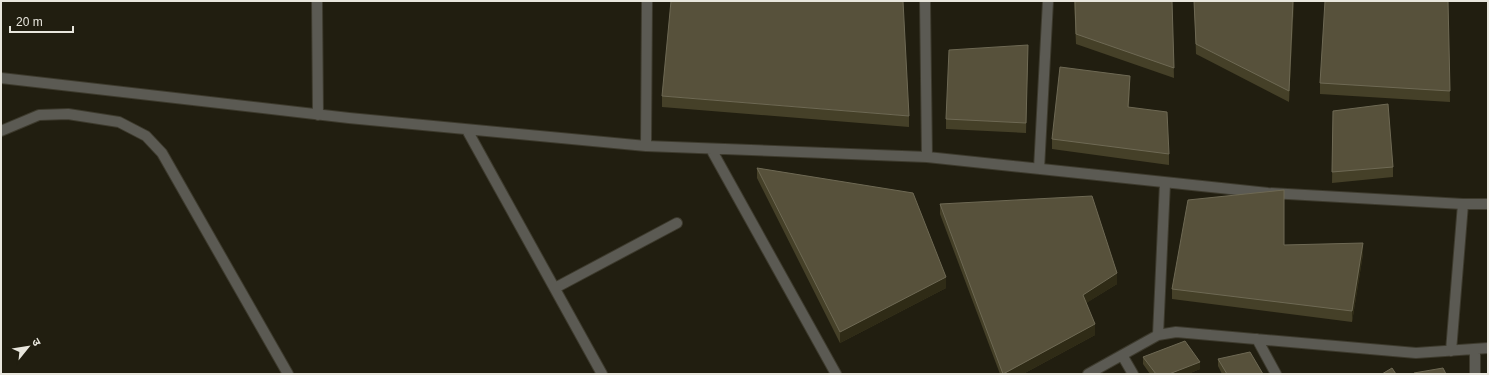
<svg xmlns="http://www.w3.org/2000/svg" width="1489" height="375" font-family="Arial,'Noto Sans Devanagari',sans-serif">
	<rect width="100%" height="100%" fill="#211e10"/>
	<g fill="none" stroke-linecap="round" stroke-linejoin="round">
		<defs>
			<path id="minor" d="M317,1L318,115
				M925,1L927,157
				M1,78L349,118L646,146L927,157L1268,193L1463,204H1488
				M467,130L602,374
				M1,131L39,115L68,114L119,122L146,136L162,153L288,374
				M646,146L647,1
				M711,149L836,374
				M1039,169L1048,1
				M555,288L677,223
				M1158,335L1165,183
				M1257,339L1276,374
				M1475,349V374
				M1451,351L1463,204
				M1122,355L1133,374
				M1088,374L1158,335L1176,332L1416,353L1488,348"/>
		</defs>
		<use href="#minor" stroke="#3d3a2d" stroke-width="12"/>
		<use href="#minor" stroke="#5b5a53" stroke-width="10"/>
	</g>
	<path fill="#454028" d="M1074,1H1172L1174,78L1076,44Z
		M1194,1H1294L1289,102L1196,54Z
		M1448,1L1450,102L1320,94V83Z
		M1028,45L1026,133L946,129V119Z
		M1130,87L1129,107L1169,154V165L1052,149V139Z
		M662,96L909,116V127L662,107Z
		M1333,111L1393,167V177L1332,183Z
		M757,168L946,288L840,343L757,178Z
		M940,204L1117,284L1086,303L1095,335L1023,374H1000L940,214Z
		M1363,254L1352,322L1172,299V289Z
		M1143,357L1200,369L1188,374H1150L1143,364Z
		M1218,359L1263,374H1222L1218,366Z"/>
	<path fill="#2f2b16" d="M1293,1H1294L1289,102V91Z
		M1130,76V87L1128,118V107Z
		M1363,243V254L1352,322V311Z
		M1117,273V284L1083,305V295Z
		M946,277V288L840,343V332Z
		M1095,324V335L1023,374H1004Z
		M1200,362V369L1188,374H1169Z"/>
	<path fill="#57513b" stroke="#6e6954" d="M671,1H903L909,116L662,96Z
		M1075,1H1172L1174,68L1076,34Z
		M1194,1H1293L1289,91L1196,44Z
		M1325,1H1448L1450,91L1320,83Z
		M1028,45L1026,123L946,119L949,50Z
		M1060,67L1130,76L1128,107L1167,112L1169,154L1052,139Z
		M1388,104L1393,167L1332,172L1333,111Z
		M757,168L913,193L946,277L840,332Z
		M1284,190V245L1363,243L1352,311L1172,289L1188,200Z
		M1092,196L1117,273L1083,295L1095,324L1003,374L940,204Z
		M1185,341L1200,362L1169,374H1156L1143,357Z
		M1250,352L1263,374H1227L1218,359Z
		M1392,368L1396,374H1382Z
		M1443,368L1446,374H1415L1414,373Z"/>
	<rect width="1489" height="375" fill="none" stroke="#e8e6dd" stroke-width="4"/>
	<g transform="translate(28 347) rotate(60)" stroke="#211e10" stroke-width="3" paint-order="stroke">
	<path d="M0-3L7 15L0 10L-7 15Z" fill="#e8e6dd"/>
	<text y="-6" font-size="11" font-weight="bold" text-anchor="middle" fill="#e8e6dd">उ</text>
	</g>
	<path d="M10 26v6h63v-6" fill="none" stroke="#e8e6dd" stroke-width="2"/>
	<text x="16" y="26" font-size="12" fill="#e8e6dd" stroke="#211e10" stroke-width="3" paint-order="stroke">20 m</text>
</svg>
